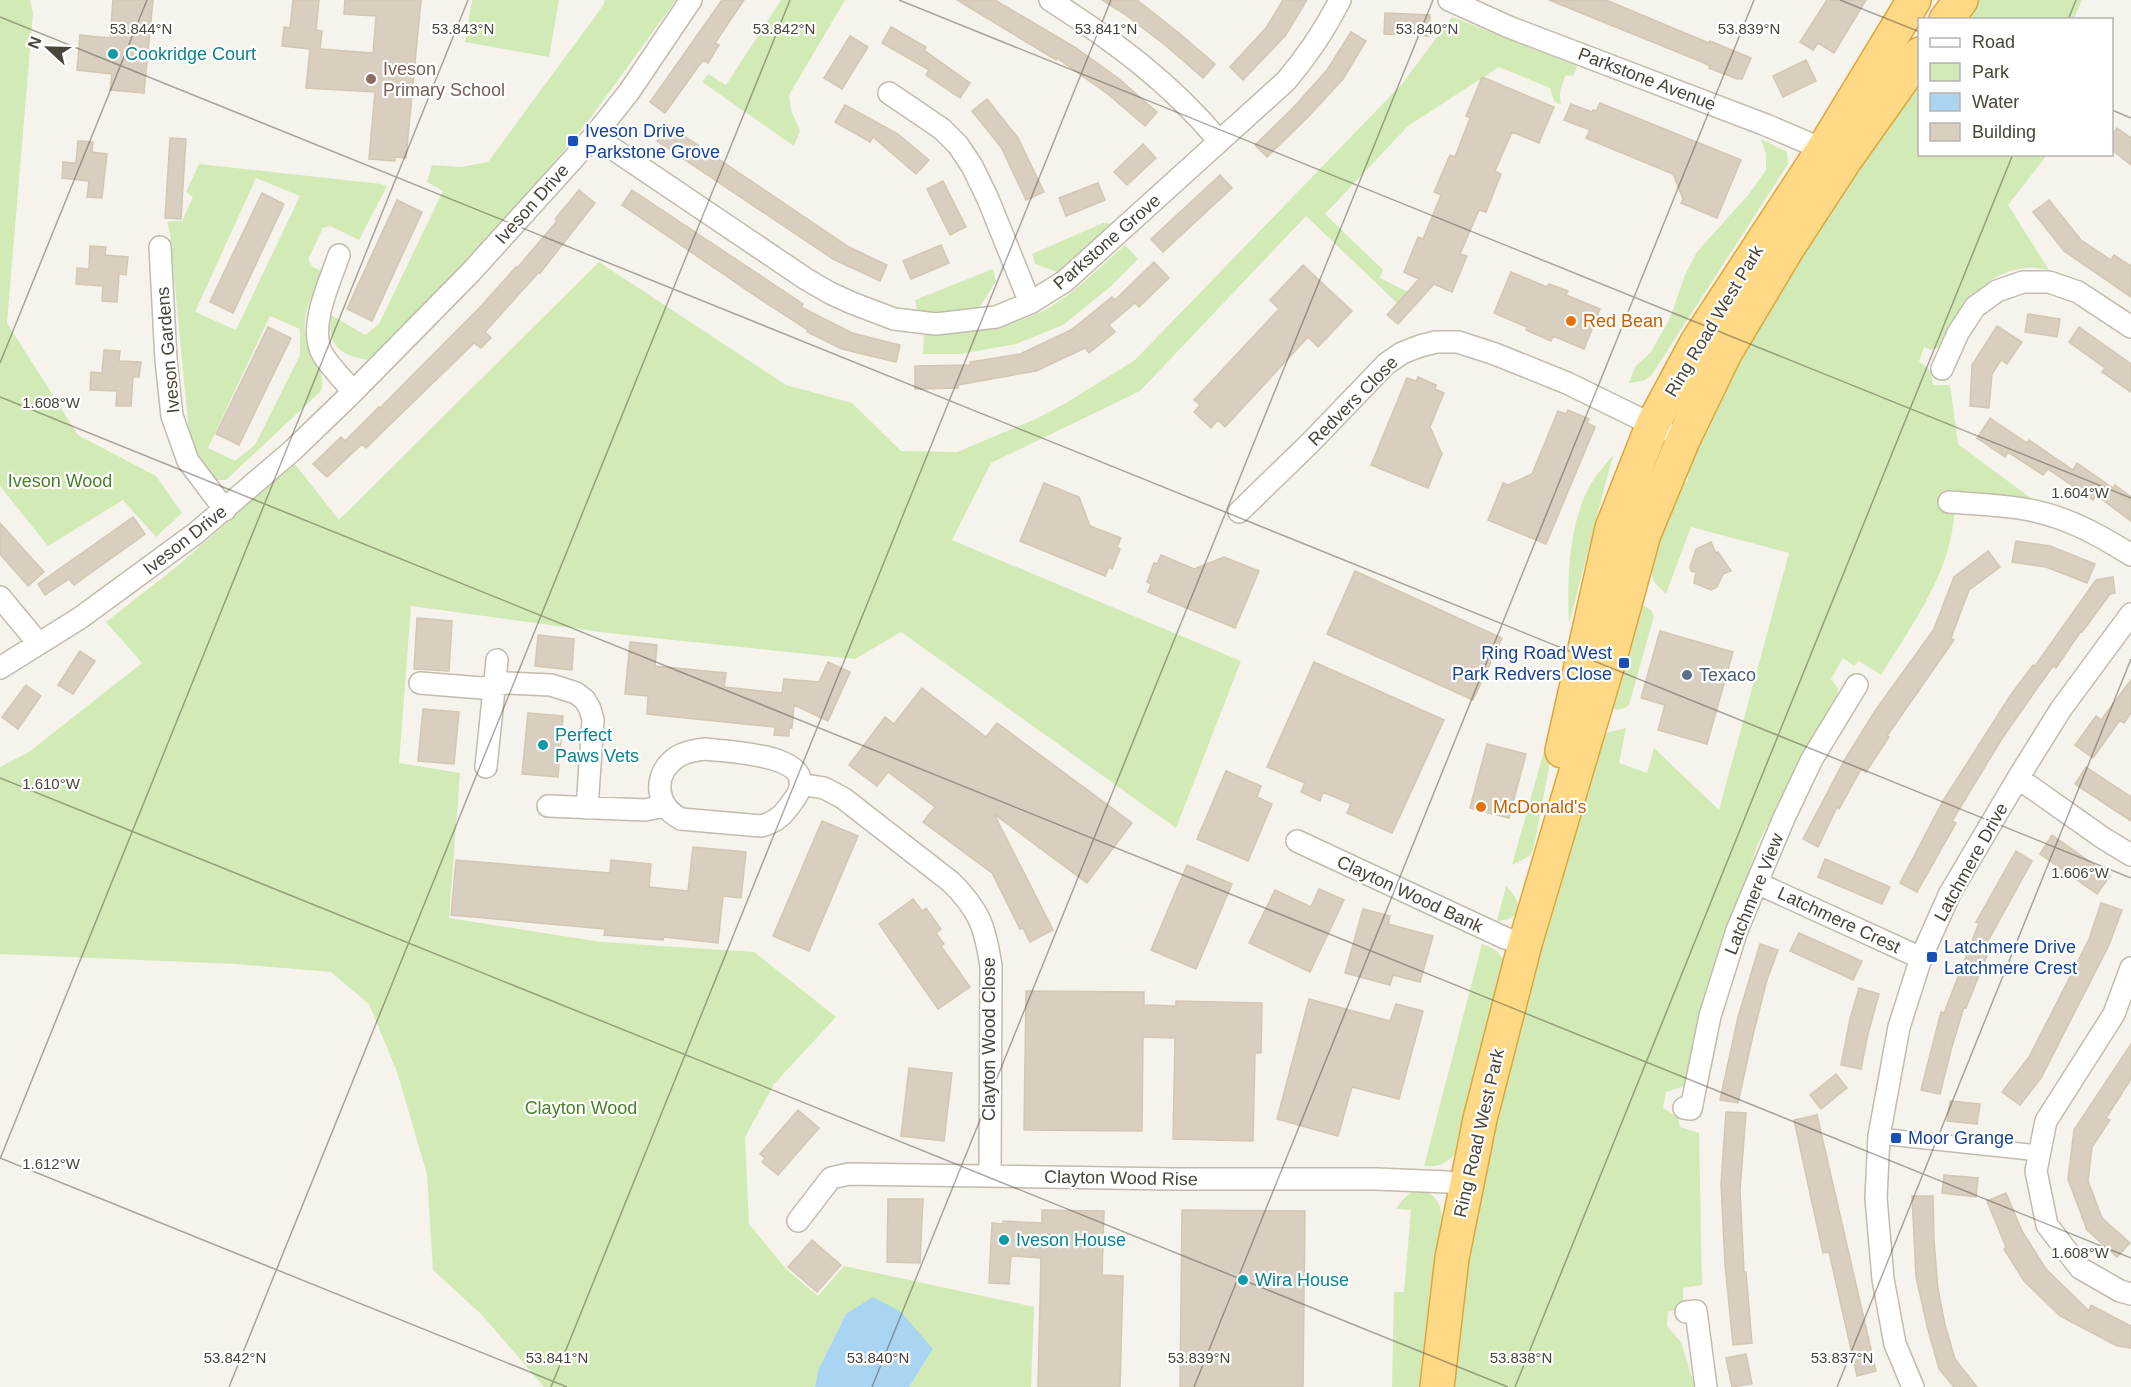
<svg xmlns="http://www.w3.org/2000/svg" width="2131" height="1387" font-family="Helvetica,sans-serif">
	<rect width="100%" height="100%" fill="#f6f3ec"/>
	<path fill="#d2eab5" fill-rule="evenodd" d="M0,0H30L33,13L7,323L78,435L156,476L182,513L156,537L123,500L48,546L0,486Z
		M472,0H559L549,57L465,42Z
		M605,0H676L586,124L523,199L403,327L367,360C339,355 327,345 331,315L365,335L379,324L443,191L427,182L432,165L461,167L488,162L602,7Z
		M781,0H845L789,95L791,110L800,131L794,146L702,82L708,74L726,85Z
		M1975,0H2082L2074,19L1961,20Z
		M1452,17L1577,66L1573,76L1566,75C1562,85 1558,92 1561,103L1559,104L1554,101L1550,88L1499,67L1408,126L1325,214L1383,270L1380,278L1408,292L1397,303L1306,216L1140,391L991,463L952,540L1241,661L1176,828L901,632L855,659L608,633L411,606L399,763L460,773L449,918L601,942L754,952L836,1017L774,1084L745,1137L749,1224L786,1269L818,1296L844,1266L1034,1307L1031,1387H909L933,1349L846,1314L819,1368L815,1387H544L482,1315L433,1270L427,1174L397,1072L369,1004L331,972L235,964L0,954V767L29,752L142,663L106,622L180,564L294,463L339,520L599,262L786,385L852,403L901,451L957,452L1036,419L1066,403L1135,360L1402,84Z
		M1919,76L1920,154L2047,155L2008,205L2049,270C2042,269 2033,267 2026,268C1980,272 1961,312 1940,347L1931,350L1924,347L1919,361L1931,371L1933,385H1950L1958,444L2032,499L1955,492C1955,503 1955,514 1953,525C1947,578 1908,631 1881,675L1859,661L1854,666L1843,658L1831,679L1838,688L1837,700L1805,751L1757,846L1703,1012L1684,1086L1666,1092L1663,1108L1678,1117L1680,1127L1699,1133L1702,1285L1683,1288V1300L1676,1310L1668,1311L1667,1326L1681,1342L1695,1387H1452L1461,1297L1478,1199L1503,1084L1598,743L1606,733L1626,728L1619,763L1647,773L1654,748L1719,810L1789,553L1691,527L1666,594L1654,582L1650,569L1674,494L1688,480L1689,460L1740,357L1793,268Z
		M1761,139L1787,152L1788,164L1651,376L1643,381L1629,383L1635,367L1651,352L1670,318L1685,275L1697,252L1749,194L1766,170V154Z
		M199,164L381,184L387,186L359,240L330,226L323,228L309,257V262L313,267L323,272C316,289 304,307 305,326C305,350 330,374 320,392L226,480H216L205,476L190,443L170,234L167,221H182L193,197L186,192ZM256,178L300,196L236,330L195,312ZM270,316L300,329V355L255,445L235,461L208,448Z
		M1103,223L1116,224L1060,273L1035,264L1032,254Z
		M1125,245L1138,259L1110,287L1063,325L1016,344L961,354H923L924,335C966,333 1012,329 1050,307C1077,291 1101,266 1125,245Z
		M993,269L996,281L977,311L964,313L918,314L915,300Z
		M1613,455L1569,624C1567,580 1568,530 1588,489C1594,477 1604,466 1613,455Z
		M1640,603L1651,610L1654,616L1629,705C1622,710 1616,712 1609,706Z
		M1556,708L1560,709L1534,847L1530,856L1512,865Z
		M1506,886C1523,902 1523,920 1497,921Z
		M1482,944C1493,948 1498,951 1504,961L1461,1146C1452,1160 1441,1168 1424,1166Z
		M1421,1189C1440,1198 1440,1204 1443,1223L1424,1387H1392L1394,1292H1404L1411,1210L1396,1209C1403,1199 1408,1192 1421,1189Z"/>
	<path fill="#a9d4f2" d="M873,1297L901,1312L933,1349L909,1387H815L819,1368L846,1314Z"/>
	<path fill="#d8cfc1" stroke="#d3c7b4" stroke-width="1.5" d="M113,0H153L144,93L110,90L112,74L77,70L80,35L110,38Z
		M293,0H319L316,30L322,31L320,49L373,53L376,16L344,14L345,0H421L406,158L395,157V161L369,159L375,92L306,88L310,49L282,46L284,27L290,28Z
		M722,0H744L715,43L719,45L708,63L703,60L665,113L650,102Z
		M957,0H995L1076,48L1118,78L1157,112L1145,126L1109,95L1057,58L1056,60Z
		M1102,0H1137L1179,33L1215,64L1203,78L1165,45L1123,13Z
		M1283,0H1307L1285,36L1243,80L1230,67L1266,28Z
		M1549,0H1606L1709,43L1710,41L1751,58L1742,79H1737L1709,68L1710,66L1702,62Z
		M1827,0H1866L1834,53L1818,43L1813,50L1800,42Z
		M1385,13L1430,15L1429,36L1384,34Z
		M891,27L926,47L924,50L970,83L960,98L926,75L929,70L882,43Z
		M1351,32L1366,41L1343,79L1307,118L1267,157L1255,145L1293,108L1327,70Z
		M850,36L868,47L842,89L824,78Z
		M1806,60L1816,81L1783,97L1773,76Z
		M1482,77L1554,107L1539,143L1512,132L1495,171L1501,174L1486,212L1479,210L1460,254L1467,256L1452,292L1434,284L1398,324L1387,315L1419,279L1404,272L1418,237L1423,239L1441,195L1434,192L1450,155L1455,157L1470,118L1466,116Z
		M987,99L1018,138L1044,192L1026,200L1001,147L972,111Z
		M1600,103L1741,160L1717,218L1681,203L1683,199L1673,174L1586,138L1590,130L1564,120L1571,104L1592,112L1593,110L1596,111Z
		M845,105L898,134L929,160L916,174L873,137L870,142L835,122Z
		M668,125L849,247L887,265L880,281L833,259L657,141Z
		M2117,128L2131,138V165L2112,150V136Z
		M170,138L186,139L181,219L165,218Z
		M78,141L93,142L92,152L107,154L102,198L87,197L89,181L62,178L63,162L76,163Z
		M1143,144L1156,158L1127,185L1114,172Z
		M1220,175L1232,188L1163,252L1151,239Z
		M943,181L966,227L950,235L927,189Z
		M1098,183L1105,200L1066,216L1059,198Z
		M579,190L595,203L540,273L539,272L485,332L491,338L481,348L474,343L366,448L362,444L327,477L313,464L341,437L345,441L379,407L380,408L484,303L516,267L517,268L557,221L555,219Z
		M632,190L803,304L801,307L852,333L900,345L896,362L842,349L807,332L808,330L760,299L622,205Z
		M262,193L284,204L233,313L210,302Z
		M397,200L422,212L372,321L347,309Z
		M2049,200L2081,240L2111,260L2114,255L2131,266V297L2064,251L2033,212Z
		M941,245L949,263L911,279L903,261Z
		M90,246L106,247L105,255L128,257L126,275L119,274L117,302L102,301L103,286L76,284L77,268L89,269Z
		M1154,262L1169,278L1139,307L1135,303L1109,325L1115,332L1089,353L1085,348L1036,371L958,385V388L915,389V366L971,365L970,362L1020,354L1071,330L1112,297L1115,300Z
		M1303,265L1352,311L1318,347L1308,337L1225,427L1218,420L1211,428L1194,412L1200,405L1194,400L1279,309L1270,300Z
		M1511,272L1547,287L1549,284L1568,291L1566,295L1600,309L1584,349L1553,336L1551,341L1526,330L1527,327L1494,313Z
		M2028,314L2060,319L2057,337L2025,332Z
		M1997,326L2022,342L2007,364L2001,360L1992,374L1989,408L1970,406L1972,365Z
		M268,327L291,338L239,445L216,434Z
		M2079,327L2131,364V392L2102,372L2105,368L2069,342Z
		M104,350L120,351L119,361L141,362L139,377H133L131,406H116L117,391L90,390L91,372L102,373Z
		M1418,377L1436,385L1435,389L1444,393L1430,427L1442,454L1428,488L1371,465L1407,378L1416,381Z
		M1568,410L1589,419L1587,423L1595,427L1546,544L1488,520L1503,483L1508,485L1532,474L1558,411L1566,414Z
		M1990,418L2027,443L2029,440L2073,470L2077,463L2113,488L2115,485L2131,497V521L2096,495L2093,500L2048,469L2043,475L2008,452L2005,457L1977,438Z
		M1044,483L1079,497L1090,526L1121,538L1117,547L1120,549L1112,569L1109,567L1105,576L1020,541Z
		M133,517L145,534L74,585L69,579L45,595L38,584Z
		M0,523L44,572L28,586L0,554Z
		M2016,541L2050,546L2095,564L2087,583L2046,567L2012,562Z
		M1711,542L1716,553L1718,552L1731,571L1723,574L1717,587L1711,590L1694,583L1696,572L1691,571L1690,567L1696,549Z
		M1988,551L2000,567L1969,590L1951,638L1954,640L1887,736L1889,737L1866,772L1861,769L1839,809L1837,807L1818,847L1803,839L1845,759L1875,711L1934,629L1954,577Z
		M1161,555L1194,569L1224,557L1259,571L1235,628L1148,592L1151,584L1147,582L1154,563L1157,564Z
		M1355,571L1502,638L1473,700L1327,634Z
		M2113,577L2115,593L2110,594L2082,632L2081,631L2056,668L2053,666L2003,737L1952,821L1956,823L1917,892L1900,883L1943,801L2010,696L2033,665L2035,666L2096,580Z
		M417,618L452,621L449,671L414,669Z
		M1660,631L1733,652L1707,744L1658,730L1665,705L1641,698Z
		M538,635L574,639L572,670L535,666Z
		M630,642L657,645L655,666L726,673L724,687L782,693L784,679L819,682L828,662L850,672L828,721L794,705L792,728H789V736L774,735L775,727L647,714L648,696L625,694Z
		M80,651L95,661L73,694L58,685Z
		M1314,662L1444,720L1392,833L1347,813L1351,804L1323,792L1320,801L1301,792L1305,783L1267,767Z
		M2131,680V713L2124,723L2120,720L2093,758L2075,745L2096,716L2101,720Z
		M26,685L41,696L18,729L2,717Z
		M922,688L986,737L997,723L1132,823L1087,883L994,814L1053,930L1030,942L1023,928L1020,929L992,873L923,822L935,807L888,772L877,786L849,765L885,717L894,724Z
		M423,709L459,712L454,764L418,761Z
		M528,713L563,716L558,777L522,774Z
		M1487,744L1526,754L1509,818L1470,808Z
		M2086,767L2131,797V821L2075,784Z
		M1226,771L1261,786L1257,797L1272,804L1248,861L1197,839Z
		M822,821L858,836L809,951L773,936Z
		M2052,835L2110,876L2097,894L2040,854Z
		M693,847L746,852L741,898L723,896L718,943L664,937L663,940L604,935L605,929L451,915L456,860L610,873L611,860L651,864L649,887L688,891Z
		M2016,851L2032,861L1988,941L1992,943L1966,1008L1964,1007L1951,1050L1940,1094L1921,1090L1941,1012L1944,1013L1979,923L1976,922Z
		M1825,859L1890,887L1882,904L1818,877Z
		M1187,865L1232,884L1196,969L1151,950Z
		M1319,889L1344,900L1310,972L1249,943L1275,890L1311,907Z
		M913,899L922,911L926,908L941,929L936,933L944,944L941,946L970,987L938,1009L879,924Z
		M2101,903L2122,910L2109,945L2041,1078L2020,1105L2002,1092L2029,1057L2050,1016L2089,939Z
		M1363,909L1390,916L1388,924L1433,936L1420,982L1393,975L1390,985L1345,973Z
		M1799,933L1862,961L1853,980L1790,951Z
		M1760,944L1778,950L1767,980L1753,1035L1738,1103L1720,1100L1738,1017Z
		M1859,988L1879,994L1868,1034L1861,1069L1841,1065L1850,1019Z
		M1026,991L1144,992V1005L1176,1006V1001L1262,1003L1261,1053H1255L1253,1141L1173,1139L1175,1038L1143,1037L1142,1131L1024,1130Z
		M1309,999L1390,1021L1396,1004L1423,1011L1399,1099L1352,1087L1338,1136L1277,1119Z
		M2131,1044V1079L2106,1118L2110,1120L2092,1147L2088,1181L2102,1218L2130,1243L2117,1257L2087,1230L2068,1179L2074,1130Z
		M909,1068L952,1073L944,1141L901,1136Z
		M1836,1074L1847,1088L1821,1109L1810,1095Z
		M1950,1101L1980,1104L1977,1124L1947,1121Z
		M798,1110L819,1128L778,1175L762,1162L765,1158L760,1154Z
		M1726,1112L1746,1113L1740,1190L1744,1272H1746L1752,1343L1733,1345L1725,1264L1721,1184Z
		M1817,1115L1876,1371L1857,1376L1829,1252L1823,1253L1794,1120Z
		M1944,1175L1978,1178L1976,1197L1942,1193Z
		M2006,1193L2022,1231L2046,1269L2089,1311L2091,1305L2131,1326V1348L2117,1346L2060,1316L2024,1281L2004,1249L2006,1247L1987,1201Z
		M1912,1196H1933L1934,1240L1938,1289L1945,1325L1955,1359L1977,1387H1954L1939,1369L1928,1330L1916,1277Z
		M888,1199H923L920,1263L887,1262Z
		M1042,1210L1104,1211L1102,1275L1123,1276L1120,1387H1038L1041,1258L1011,1256L1009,1284L989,1283L992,1223L1003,1224V1221L1042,1223Z
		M1182,1210L1305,1211L1303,1387H1180Z
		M812,1240L841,1265L817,1292L788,1267Z
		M1746,1354L1752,1384L1732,1387L1726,1358Z"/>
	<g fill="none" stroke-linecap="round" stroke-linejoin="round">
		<defs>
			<path id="pedestrian" d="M1879,1136L2039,1153"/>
			<path id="minor" d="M1050,0C1115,42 1170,82 1219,141
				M1449,0L1509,27L1766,125L1834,154
				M889,93L942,129L958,145L972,166L988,199L1030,303
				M594,136L806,279L830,293L852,303L894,319L936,324L996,317L1030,303L1065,281L1286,81C1308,55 1325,30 1340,0
				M160,247L166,360L172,416L188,461L225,510
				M339,255C330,282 307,328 323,355C331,368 344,380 353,392
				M1942,369L1958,333L1975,307L1997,291L2023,282H2049L2078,292L2131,327
				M1949,502C1974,504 2000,505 2024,509C2063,515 2098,534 2131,555
				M1239,512L1311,442L1386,364L1402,353L1420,346L1436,342H1458L1495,354L1567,383L1663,430
				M0,597L39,644
				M0,668L80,618L196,533L293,450L353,392L471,272L594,136L629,92L691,0
				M420,683L481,688L507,683L551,685L576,693L585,700L590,709L593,720L587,808
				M705,749C729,752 829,754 793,801C784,814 777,822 761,826L681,819C655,806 652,774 677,757C685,752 696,750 705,749Z
				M486,767L497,660
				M2018,778L2103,838L2131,855
				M800,784L824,788L843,798L951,882C980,911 985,927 991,966L990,1175
				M548,806L645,810L664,806
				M1297,841L1505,938L1525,944
				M1757,883L1921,958
				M2131,968L2114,1014L2046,1121L2036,1171L2047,1225L2080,1268L2120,1291L2131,1294
				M1684,1108L1691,1109L1710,1016L1737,930L1784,818L1812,759L1857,685
				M798,1221L831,1178L849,1174L1172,1179H1376L1447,1182L1465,1185
				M1686,1312L1696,1311L1706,1387
				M1913,1387L1895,1344L1883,1279L1876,1198L1879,1136L1899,1027L1921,958L1950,893L2018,778L2061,709L2131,614"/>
			<path id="trunk" d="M1946,20L1961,0
				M1562,751L1612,528L1653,424L1697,342L1824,148L1914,0
				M1437,1387L1452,1258L1480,1119L1525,944L1613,647L1644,534L1683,440L1725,353L1787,249L1845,160L1920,54"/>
		</defs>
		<use href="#pedestrian" stroke="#c2bbae" stroke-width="18"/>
		<use href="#minor" stroke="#c2bbae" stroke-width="24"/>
		<use href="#trunk" stroke="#e0a43c" stroke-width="36"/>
		<use href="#pedestrian" stroke="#fff" stroke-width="15"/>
		<use href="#minor" stroke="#fff" stroke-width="21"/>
		<use href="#trunk" stroke="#ffd985" stroke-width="33"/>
	</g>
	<path fill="none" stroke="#4b4439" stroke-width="1.5" stroke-opacity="0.45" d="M899,0L2131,498M1840,0L1920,32M0,17L2131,878M2068,20L2076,0M2112,110L2131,118M0,363L147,0M0,397L2131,1258M0,778L1508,1387M0,1158L567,1387M0,1159L468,0M229,1387L790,0M551,1387L1111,0M872,1387L1433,0M1194,1387L1754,0M1515,1387L2013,154M1837,1387L2131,659"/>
	<g fill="#0f9aa8" stroke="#fff" stroke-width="2">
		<circle cx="113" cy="54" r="6"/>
		<circle cx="543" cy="745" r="6"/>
		<circle cx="1004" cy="1240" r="6"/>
		<circle cx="1243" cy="1280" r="6"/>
	</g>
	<circle fill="#8d6e63" stroke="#fff" stroke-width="2" cx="371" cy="79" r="6"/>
	<g fill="#1a4fb4" stroke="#fff" stroke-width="2">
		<rect x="567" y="135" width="12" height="12" rx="3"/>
		<rect x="1618" y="657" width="12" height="12" rx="3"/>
		<rect x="1926" y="951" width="12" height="12" rx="3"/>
		<rect x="1890" y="1132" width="12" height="12" rx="3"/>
	</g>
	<g fill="#e8710a" stroke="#fff" stroke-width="2">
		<circle cx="1571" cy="321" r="6"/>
		<circle cx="1481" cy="807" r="6"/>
	</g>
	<circle fill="#5c6f8a" stroke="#fff" stroke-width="2" cx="1687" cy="675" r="6"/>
	<g text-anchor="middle" stroke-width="4.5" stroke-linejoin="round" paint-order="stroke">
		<g font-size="18" fill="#0d838f" stroke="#fff" text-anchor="start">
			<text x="125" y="60">Cookridge Court</text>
			<text x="555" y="741">Perfect<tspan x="555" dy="21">Paws Vets</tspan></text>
			<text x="1016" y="1246">Iveson House</text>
			<text x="1255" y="1286">Wira House</text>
		</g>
		<g font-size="18" fill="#785e54" stroke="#fff" text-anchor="start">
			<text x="383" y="75">Iveson<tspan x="383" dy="21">Primary School</tspan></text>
		</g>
		<g font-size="18" fill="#4b4439" stroke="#fff">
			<text transform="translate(1647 79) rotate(21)" y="6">Parkstone Avenue</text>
			<text transform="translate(532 204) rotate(-48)" y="6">Iveson Drive</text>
			<text transform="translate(1107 242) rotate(-41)" y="6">Parkstone Grove</text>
			<text transform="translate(1714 321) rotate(-59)" y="6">Ring Road West Park</text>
			<text transform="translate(168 350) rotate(-95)" y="6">Iveson Gardens</text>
			<text transform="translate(1353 401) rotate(-45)" y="6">Redvers Close</text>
			<text transform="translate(185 540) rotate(-38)" y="6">Iveson Drive</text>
			<text transform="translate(1971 862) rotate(-61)" y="6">Latchmere Drive</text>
			<text transform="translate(1410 894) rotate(25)" y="6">Clayton Wood Bank</text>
			<text transform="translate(1754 894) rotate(-68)" y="6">Latchmere View</text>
			<text transform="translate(1839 920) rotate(25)" y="6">Latchmere Crest</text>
			<text transform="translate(989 1039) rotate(-90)" y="6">Clayton Wood Close</text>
			<text transform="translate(1479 1133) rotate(-77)" y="6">Ring Road West Park</text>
			<text transform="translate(1121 1178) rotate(1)" y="6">Clayton Wood Rise</text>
		</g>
		<g font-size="18" fill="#164399" stroke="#fff" text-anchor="start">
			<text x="585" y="137">Iveson Drive<tspan x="585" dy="21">Parkstone Grove</tspan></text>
			<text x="1612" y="659" text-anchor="end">Ring Road West<tspan x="1612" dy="21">Park Redvers Close</tspan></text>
			<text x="1944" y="953">Latchmere Drive<tspan x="1944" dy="21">Latchmere Crest</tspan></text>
			<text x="1908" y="1144">Moor Grange</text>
		</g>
		<g font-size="18" fill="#c56008" stroke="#fff" text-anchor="start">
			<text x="1583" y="327">Red Bean</text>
			<text x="1493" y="813">McDonald's</text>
		</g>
		<g font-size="18" fill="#4a7f2a" stroke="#fff">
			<text x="60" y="487">Iveson Wood</text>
			<text x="581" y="1114">Clayton Wood</text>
		</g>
		<g font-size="18" fill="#4e5e75" stroke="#fff" text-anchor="start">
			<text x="1699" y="681">Texaco</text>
		</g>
	</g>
	<g font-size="15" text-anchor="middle" fill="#4b4439" stroke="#fff" stroke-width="4.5" stroke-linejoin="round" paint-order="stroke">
		<text x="141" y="34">53.844°N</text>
		<text x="463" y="34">53.843°N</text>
		<text x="784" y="34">53.842°N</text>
		<text x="1106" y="34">53.841°N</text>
		<text x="1427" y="34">53.840°N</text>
		<text x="1749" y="34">53.839°N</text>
		<text x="51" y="408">1.608°W</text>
		<text x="2080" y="498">1.604°W</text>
		<text x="51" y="789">1.610°W</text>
		<text x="2080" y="878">1.606°W</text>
		<text x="51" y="1169">1.612°W</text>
		<text x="2080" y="1258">1.608°W</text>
		<text x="235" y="1363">53.842°N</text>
		<text x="557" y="1363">53.841°N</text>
		<text x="878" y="1363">53.840°N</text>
		<text x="1199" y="1363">53.839°N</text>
		<text x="1521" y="1363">53.838°N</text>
		<text x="1842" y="1363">53.837°N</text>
	</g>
	<rect x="1918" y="18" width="195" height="138" fill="#ffffff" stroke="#b7b4b0" stroke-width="1.5"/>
	<rect x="1930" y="38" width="30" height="9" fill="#ffffff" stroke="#b7b4b0" stroke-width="1.5"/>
	<text x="1972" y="48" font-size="18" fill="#4b4439">Road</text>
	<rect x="1930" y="63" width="30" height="18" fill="#d2eab5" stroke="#b7b4b0" stroke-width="1.5"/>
	<text x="1972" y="78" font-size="18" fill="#4b4439">Park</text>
	<rect x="1930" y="93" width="30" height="18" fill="#a9d4f2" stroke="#b7b4b0" stroke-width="1.5"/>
	<text x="1972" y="108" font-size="18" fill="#4b4439">Water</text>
	<rect x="1930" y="123" width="30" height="18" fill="#d8cfc1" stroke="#b7b4b0" stroke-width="1.5"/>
	<text x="1972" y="138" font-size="18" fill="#4b4439">Building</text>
	<g transform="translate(48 48) rotate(292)" stroke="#ffffff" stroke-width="4.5" paint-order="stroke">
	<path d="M0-4.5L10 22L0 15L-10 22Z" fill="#4b4439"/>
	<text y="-9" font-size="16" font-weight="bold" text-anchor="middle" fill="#4b4439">N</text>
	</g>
</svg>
